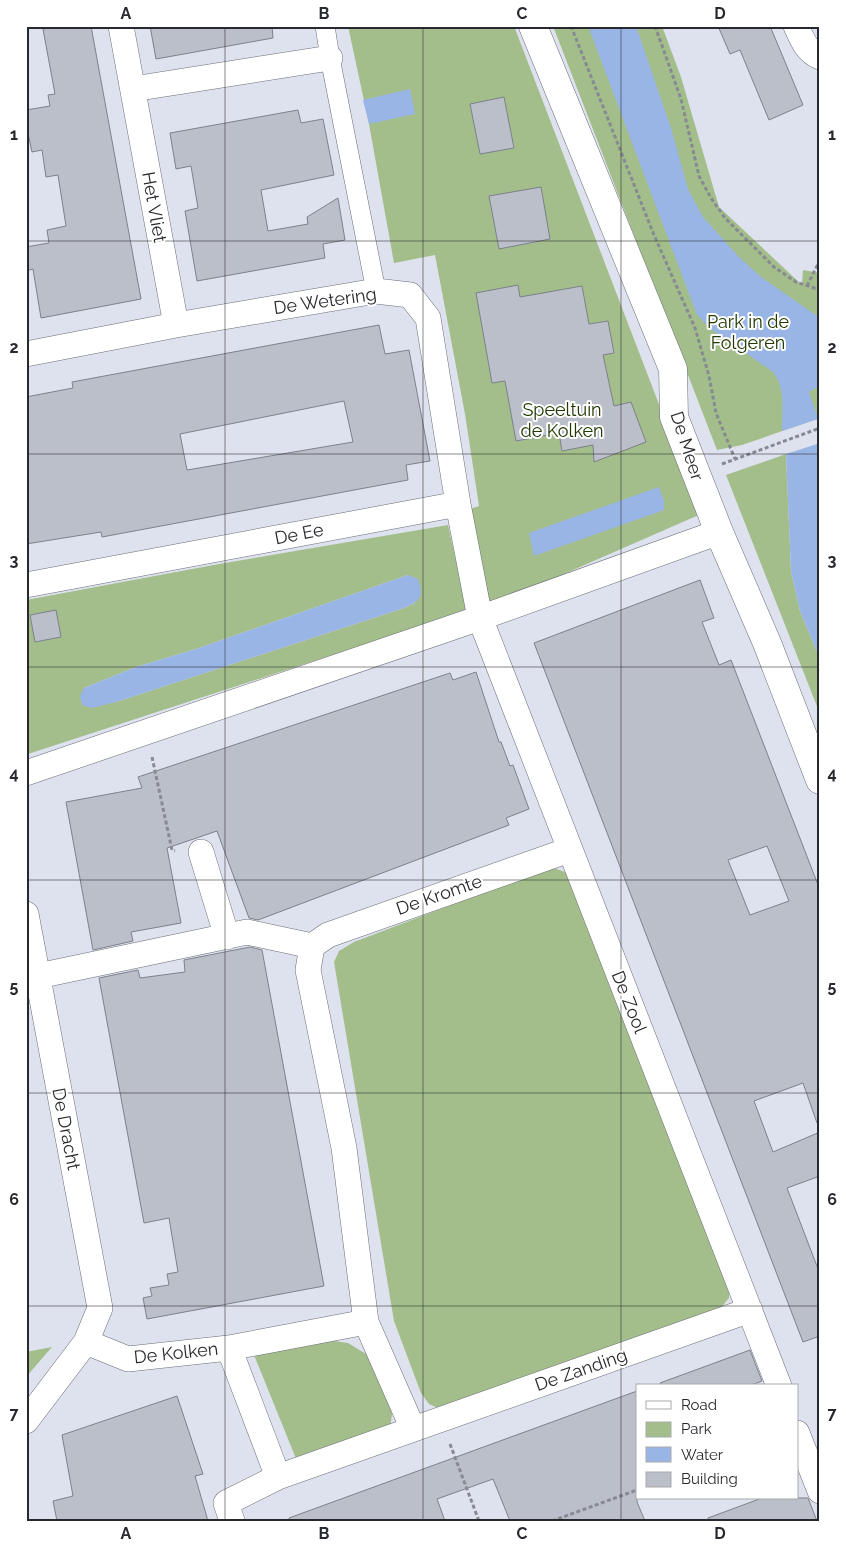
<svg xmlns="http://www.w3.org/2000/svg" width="846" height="1547" font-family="Raleway,sans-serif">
	<rect width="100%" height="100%" fill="#dee2ee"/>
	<path fill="#a3be8b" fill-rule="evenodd" d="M348,26H514L701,514L486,608L470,509L479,506L465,414L435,255L394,263L369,124Z
		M553,26H662L681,77L719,207L802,285L803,270L820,273V418L742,445L717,450Z
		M786,454L791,571L800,611L820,659V714L726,475Z
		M448,525L467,611L28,754L26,747V600L219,564ZM408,575L415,603L404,608L116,702L84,688L136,667L196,649Z
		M551,867L565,872L574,885L729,1290V1298L718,1311L438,1408L429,1404L421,1393L394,1321L334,962L339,951L354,942Z
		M328,1340L348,1343L371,1357L389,1398L392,1414L390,1429L297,1461L254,1355Z
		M52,1347L26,1377V1352Z"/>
	<path fill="#99b5e6" d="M588,26H636L671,128L688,189L703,217L739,257L761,277L820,318V385L809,392L818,419L782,431C782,412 786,388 773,372L711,329L697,315Z
		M410,89L415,114L369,124L363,100Z
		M820,443V659L800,611L791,571L786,454Z
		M659,487L664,501V510L534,556L529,533Z
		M408,575L418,579C424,597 421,601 404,608L116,702L92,708L82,705L80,696L84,688L136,667L196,649Z"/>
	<path fill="#bbbfca" stroke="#7c818b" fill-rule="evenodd" d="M60,26H91L141,299L41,318L33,269L26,271V247L49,243L47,230L66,226L58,175L46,177L42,150L32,152L26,124V110L50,106L48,95L55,94L43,29Z
		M150,26H272L273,38L156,59Z
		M718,26H770L803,105L769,120L740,50L730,54Z
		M504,97L514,148L480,154L470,104Z
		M298,110L301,123L323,119L334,175L261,190L268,231L308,224L307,217L338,198L345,240L323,244L325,258L197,281L185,211L198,208L191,166L176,169L170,133Z
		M541,187L550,239L499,249L489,196Z
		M518,285L520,297L582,286L589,324L608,321L614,353L603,355L614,406L631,402L646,442L594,462L593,445L562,451L559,433L516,441L505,381L492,383L476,293Z
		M379,325L385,354L409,350L430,461L406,465L408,480L102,537L101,532L26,544V397L73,388L72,382ZM344,401L353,442L187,470L180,434Z
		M700,580L714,618L702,622L719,665L731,660L820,890V1123H817L803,1083L754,1101L773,1152L820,1132V1176L787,1188L820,1274V1336L803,1342L534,643ZM767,846L789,901L750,915L728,860Z
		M56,610L61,637L35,642L30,615Z
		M476,672L499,742H501L510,766L513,765L529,809L506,818L509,825L258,920L249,918L217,831L167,848L181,923L131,932L133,941L93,950L66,802L142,788L138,777L450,673L453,680Z
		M250,947L262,950L324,1286L147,1319L143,1298L152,1296L150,1288L169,1285L167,1274L178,1272L169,1218L144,1223L99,978L138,970L140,978L185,972L184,960Z
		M750,1350L762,1381L749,1386H661L660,1383Z
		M637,1391V1502L645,1521H510L493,1479L437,1499L445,1521H290L289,1518Z
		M177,1396L203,1474L195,1476L208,1521H57L53,1501L73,1496L62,1435Z
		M762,1498H808L817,1521H708V1518Z"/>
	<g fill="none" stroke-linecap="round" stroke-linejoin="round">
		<defs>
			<path id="pedestrian" d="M325,26L330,58L376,291"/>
			<path id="minor" d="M121,26L176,325
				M796,26C802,39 806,51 820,57
				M133,89L330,58
				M26,354L176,325L376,291L410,295L428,318L458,504
				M26,585L458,504L480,618L779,1386
				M26,773L480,618L719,532
				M201,852L227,937
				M26,914L100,1308L86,1342
				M38,976L247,932L312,946
				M229,1348L278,1477L750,1310
				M26,1421L86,1342L128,1359L229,1348L366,1322
				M413,1429L366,1322L344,1148L308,970L312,946L328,935L569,850
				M797,1433L820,1491
				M232,1521L226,1503L278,1477"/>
			<path id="tertiary" d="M533,26L673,369L674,417L719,532L767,643L820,780"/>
		</defs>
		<use href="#pedestrian" stroke="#696d77" stroke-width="20"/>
		<use href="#minor" stroke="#696d77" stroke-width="26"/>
		<use href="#tertiary" stroke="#696d77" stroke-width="29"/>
		<path stroke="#878a92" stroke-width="3" stroke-dasharray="4 2.5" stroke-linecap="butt" d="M571,26L654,235L695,328L709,376L716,413L735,459
			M655,26L681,99L699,176L711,198L725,218L774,267L796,282L820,290
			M807,286L820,260
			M722,464L820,428
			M152,757L172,850L175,851
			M450,1444L479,1521
			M552,1521L637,1490"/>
		<use href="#pedestrian" stroke="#fff" stroke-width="19"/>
		<use href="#minor" stroke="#fff" stroke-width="25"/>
		<use href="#tertiary" stroke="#fff" stroke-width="28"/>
	</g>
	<path fill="none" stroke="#28292e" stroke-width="1" stroke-opacity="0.55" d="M225,26V1521M423,26V1521M621,26V1521M26,241H820M26,454H820M26,667H820M26,880H820M26,1093H820M26,1306H820"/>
	<g text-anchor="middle" stroke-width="4" stroke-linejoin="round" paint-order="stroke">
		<g font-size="18" fill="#28292e" stroke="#fff">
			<text transform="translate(154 207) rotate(80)" y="6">Het Vliet</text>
			<text transform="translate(325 301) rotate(-8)" y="6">De Wetering</text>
			<text transform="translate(687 446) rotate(72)" y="6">De Meer</text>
			<text transform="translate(299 534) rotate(-11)" y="6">De Ee</text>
			<text transform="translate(439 895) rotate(-19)" y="6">De Kromte</text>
			<text transform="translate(629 1002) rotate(68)" y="6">De Zool</text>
			<text transform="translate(66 1129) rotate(79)" y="6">De Dracht</text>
			<text transform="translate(176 1353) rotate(-6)" y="6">De Kolken</text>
			<text transform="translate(581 1370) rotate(-19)" y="6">De Zanding</text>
		</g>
		<g font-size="18" fill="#203900" stroke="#fff">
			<text x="748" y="328">Park in de<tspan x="748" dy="21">Folgeren</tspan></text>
			<text x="562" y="416">Speeltuin<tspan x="562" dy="21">de Kolken</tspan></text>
		</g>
	</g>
	<rect width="846" height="1547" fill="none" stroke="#ffffff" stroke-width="55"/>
	<rect x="636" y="1384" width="162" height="115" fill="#ffffff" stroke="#a9a9ab"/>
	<rect x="646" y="1401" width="25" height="8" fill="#ffffff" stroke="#a9a9ab"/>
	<text x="681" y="1410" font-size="15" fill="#28292e">Road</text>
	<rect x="646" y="1422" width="25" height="15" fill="#a3be8b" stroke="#a9a9ab"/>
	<text x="681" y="1434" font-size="15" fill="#28292e">Park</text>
	<rect x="646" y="1447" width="25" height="15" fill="#99b5e6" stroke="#a9a9ab"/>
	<text x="681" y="1460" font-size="15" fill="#28292e">Water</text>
	<rect x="646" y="1472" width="25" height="15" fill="#bbbfca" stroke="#a9a9ab"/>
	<text x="681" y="1484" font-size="15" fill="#28292e">Building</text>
	<rect x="28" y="28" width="790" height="1492" fill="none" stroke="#28292e" stroke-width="2"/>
	<g font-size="16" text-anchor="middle" font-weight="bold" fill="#28292e">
		<text x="126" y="19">A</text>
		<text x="324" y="19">B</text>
		<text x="522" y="19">C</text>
		<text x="720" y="19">D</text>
		<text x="14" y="140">1</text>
		<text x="832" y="140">1</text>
		<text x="14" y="353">2</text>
		<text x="832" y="353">2</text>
		<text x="14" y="566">3</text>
		<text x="832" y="566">3</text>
		<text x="14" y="779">4</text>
		<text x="832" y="779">4</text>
		<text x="14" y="992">5</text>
		<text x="832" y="992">5</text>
		<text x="14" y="1205">6</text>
		<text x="832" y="1205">6</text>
		<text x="14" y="1419">7</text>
		<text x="832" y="1419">7</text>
		<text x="126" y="1539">A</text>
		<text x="324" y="1539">B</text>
		<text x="522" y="1539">C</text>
		<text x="720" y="1539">D</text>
	</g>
</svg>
